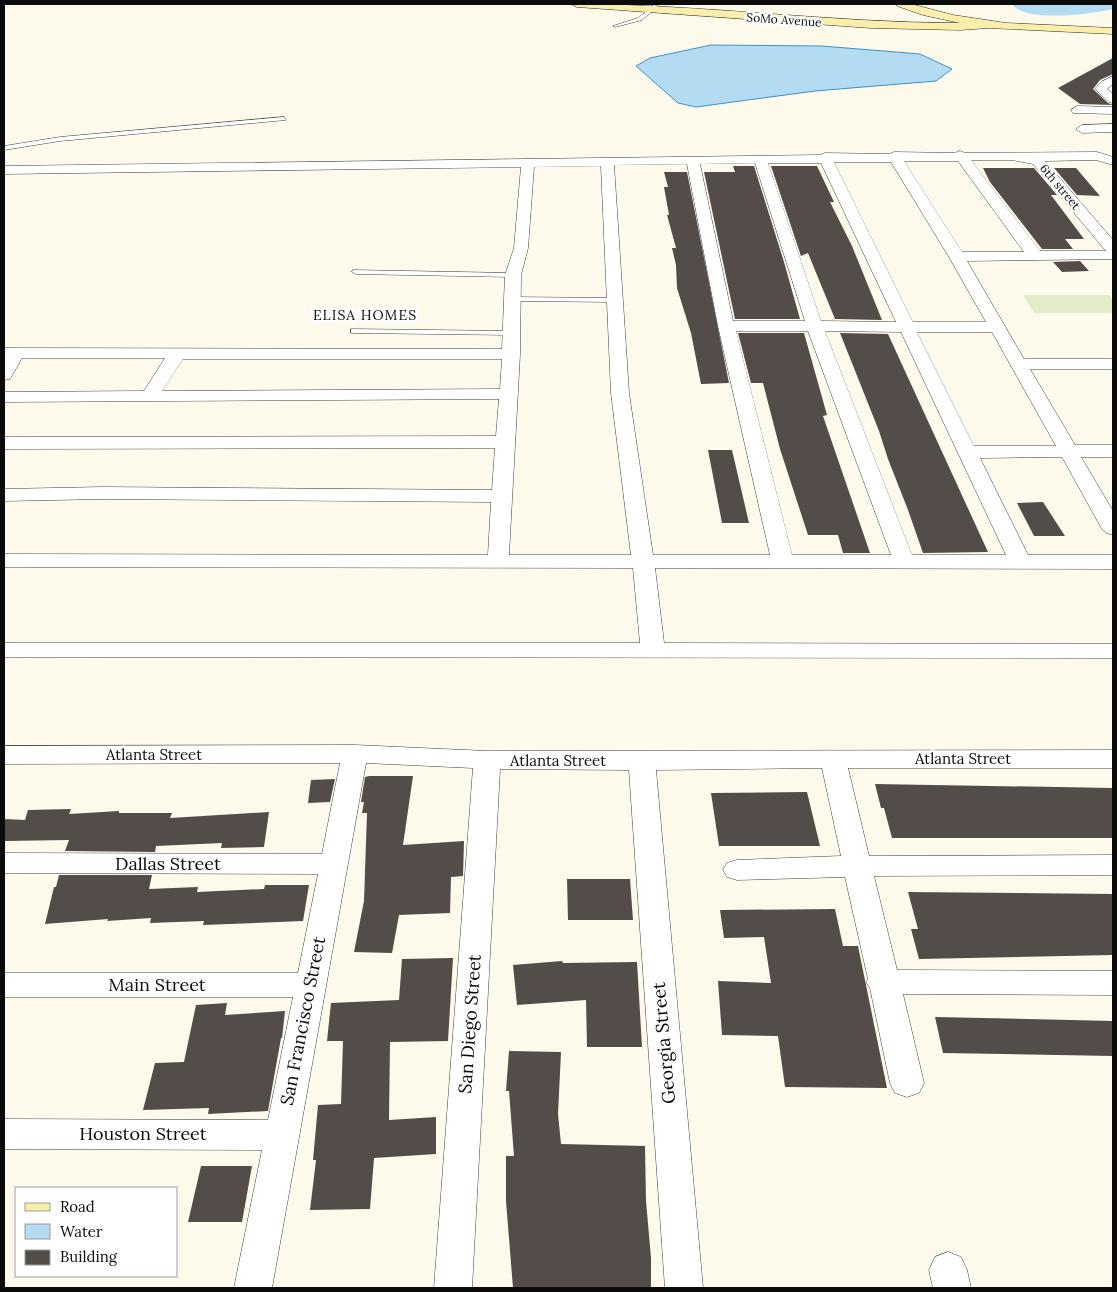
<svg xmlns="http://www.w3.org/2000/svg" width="1117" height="1292" font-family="Lora,serif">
	<rect width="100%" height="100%" fill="#fefaeb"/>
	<path fill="#e1edc8" d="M1023,295H1109L1113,301V313H1034Z"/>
	<path fill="#b3dbf1" stroke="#3f91c3" d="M711,45L822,46L920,54L952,69L936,81L815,91L696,107L678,103L636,66L650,58Z"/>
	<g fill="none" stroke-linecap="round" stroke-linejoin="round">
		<path fill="#b3dbf1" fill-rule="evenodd" d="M1012,4H1113V9C1093,14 1025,23 1012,4Z"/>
	</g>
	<path fill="#534c48" d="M1113,58V74L1100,80L1093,89L1108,103L1113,105L1080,104L1058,88Z
		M733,166H754L784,262L800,319H735L704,172H735Z
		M771,166H817L834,202H830L852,246L882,320L835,319L808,253L801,256Z
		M983,168H1034L1057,195H1051L1084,239H1065L1073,249H1042L990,182Z
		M1054,168H1076L1100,196L1077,195Z
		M664,172H687L729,383L701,384L691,333L677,288L676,265L672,248H676L667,215H669L664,187H668Z
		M1080,261L1089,271L1062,272L1053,262Z
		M738,333H804L827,415L823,416L870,553H843L838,535H808L780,449L763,383H751Z
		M840,333L888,334L988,552L923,553L908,510L888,459L879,431Z
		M708,450H732L749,523H722Z
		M1043,502L1065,536H1034L1017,503Z
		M369,776H413L403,845L464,841L463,876L451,877L450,913L399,915L392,953L354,952L364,901L367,813H362L364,802H361L365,777Z
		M335,779L330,802L308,803L311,780Z
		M875,784L1113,788V838H892L884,808H881Z
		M807,792L820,846H719L711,793Z
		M71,809L69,814L119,811V813H172L170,818L269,812L264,847L221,848L222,843L156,846L155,852L65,851L69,840L4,841V819L25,820L28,810Z
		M59,875H152L149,889L198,887L197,892L264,889L265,885H309L303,921L203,925L204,921L150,923L151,918L107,921L108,919L45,924L54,887H56Z
		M567,879H630L633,920H568Z
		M908,892L1113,894V955L919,959L911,929H918Z
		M835,909L843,946H858L887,1088L785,1087L778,1036L722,1035L718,981L771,983L764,937L724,938L720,910Z
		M453,958L448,1041L390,1042L389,1120L436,1117V1154L374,1158L370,1209L310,1210L316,1160H313L318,1105L341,1104L343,1041H327L331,1003L399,1000L402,959Z
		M562,961L563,963L637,962L642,1047H587L586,1000L517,1005L513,965Z
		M227,1003L225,1015L285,1011L282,1038H281L268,1111L208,1114L209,1108L143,1110L155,1063L184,1062L196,1005Z
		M935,1017L1113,1021V1056L943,1053Z
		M509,1051L561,1052L558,1114L561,1144L645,1146L646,1201L651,1258V1288H513L506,1201V1156H514L509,1091H506Z
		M201,1166H252L242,1222H188Z"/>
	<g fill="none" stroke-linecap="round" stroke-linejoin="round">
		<defs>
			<path id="lane" d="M654,5L658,6L642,20L615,27L613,26L638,18Z
				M284,117L286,120L60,141L4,150V146L60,137Z
				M353,270L513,273L517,275L513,277L356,274L352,272Z
				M509,297L616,298L620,300L616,302L512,301L508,299Z
				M351,329L512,331L516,333L512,335L354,333H351Z"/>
			<path id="street" d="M1113,76V84L1107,89L1113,94V103L1109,102L1095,89L1101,82Z
				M1077,106L1113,107V114L1073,113L1071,110Z
				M1113,124V132L1082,133L1076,129L1082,125Z
				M960,151L965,153L1097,152L1113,157V165L1096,160L1045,161L1113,240V259L967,261L1024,359H1113V369H1030L1075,445H1113V457H1081L1113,511V535L1106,533L1102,529L1062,457L980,458L1028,555H1113V569L655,568L664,643L1113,644V658L4,657V643H640L633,568L4,567V554L488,555L491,502L103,499L4,501V489L103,487L492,490L495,448L4,449V437L496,436L499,399L4,402V392L144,391L165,358H22L10,379L4,380V348L502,349L505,275L514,248L521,167L4,174V166L820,155L825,153L889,154L894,152L955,153ZM971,160H1012L1033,164L1106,251H1040ZM904,161H958L1024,252H962ZM834,162H891L949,257L986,322H913ZM755,163L805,321H733L700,164ZM768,163H821L896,322L821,321ZM687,164L718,326L770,555H653L629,393L614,165ZM601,166L611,393L631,555H509L520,354L521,275L528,248L534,167ZM736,331H808L891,555H792ZM825,331L901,332L1006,555H912ZM917,332H992L1056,446H974ZM183,359H502L500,389L162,391Z
				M355,745L487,751L1113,750V768H848L869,856L1113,855V875L874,876L897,970L1113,971V995L903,994L924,1083L919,1093L907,1097L895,1093L890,1083L870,988L866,982L868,979L845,877L737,880L727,877L723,870L727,863L737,860L841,856L822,768L656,770L703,1288H665L629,770L500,769L472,1288H434L473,768L366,763L272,1288H234L262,1150L4,1149V1119L268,1120L293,997H4V973H298L318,874L4,873V853L322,854L340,763L4,764V746Z
				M948,1252L961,1257L967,1270L971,1288H933L929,1270L935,1257Z"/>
			<path id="secondary" d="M572,4C701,4 831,23 960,23L923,15L897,6L896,4H911L953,15L1006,23L1113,28V34L989,28L960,30L871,28L577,7Z"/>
		</defs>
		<use href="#lane" stroke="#3e3e3e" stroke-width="1"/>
		<use href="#street" stroke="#3e3e3e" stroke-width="1"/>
		<use href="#secondary" stroke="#2d2d2d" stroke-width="1"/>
		<use href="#lane" fill="#fff" fill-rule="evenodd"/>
		<use href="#street" fill="#fff" fill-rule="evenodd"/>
		<use href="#secondary" fill="#f9efaa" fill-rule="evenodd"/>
	</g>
	<g text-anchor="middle" stroke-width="5" stroke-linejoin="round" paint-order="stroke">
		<g font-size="12" fill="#0b0b0b" stroke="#fff">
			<text transform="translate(784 20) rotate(4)" y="4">SoMo Avenue</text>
			<text transform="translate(1060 187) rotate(50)" y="4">6th street</text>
		</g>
		<g font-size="14" letter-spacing="1" fill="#0b0b0b" stroke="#fff">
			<text x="365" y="320">ELISA HOMES</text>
		</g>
		<g font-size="15" fill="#0b0b0b" stroke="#fff">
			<text x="154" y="760">Atlanta Street</text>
			<text x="963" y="764">Atlanta Street</text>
			<text x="558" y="766">Atlanta Street</text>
		</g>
		<g font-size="18" fill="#0b0b0b" stroke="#fff">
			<text x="168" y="870">Dallas Street</text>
			<text x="157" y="991">Main Street</text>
			<text transform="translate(303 1021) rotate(-79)" y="6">San Francisco Street</text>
			<text transform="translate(470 1024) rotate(-86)" y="6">San Diego Street</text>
			<text transform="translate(664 1043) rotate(-95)" y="6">Georgia Street</text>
			<text x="143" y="1140">Houston Street</text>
		</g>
	</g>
	<rect width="1117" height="1292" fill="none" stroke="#0b0b0b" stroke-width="10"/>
	<rect x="15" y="1187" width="162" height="90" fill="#ffffff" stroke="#9d9d9d"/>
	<rect x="25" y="1203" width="25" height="8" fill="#f9efaa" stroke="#9d9d9d"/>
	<text x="60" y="1212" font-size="15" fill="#0b0b0b">Road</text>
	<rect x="25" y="1224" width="25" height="15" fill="#b3dbf1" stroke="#9d9d9d"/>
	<text x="60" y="1237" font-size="15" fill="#0b0b0b">Water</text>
	<rect x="25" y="1250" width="25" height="15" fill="#534c48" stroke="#9d9d9d"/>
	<text x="60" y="1262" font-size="15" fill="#0b0b0b">Building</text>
</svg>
